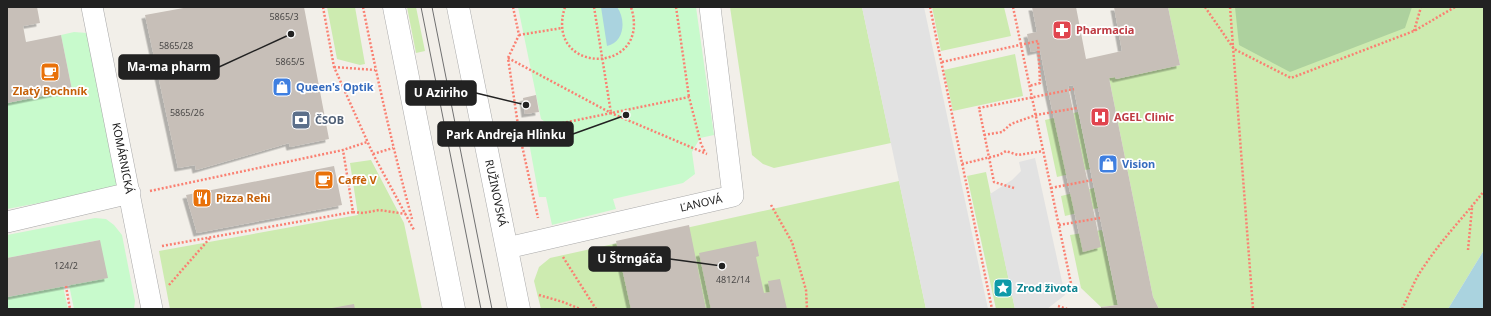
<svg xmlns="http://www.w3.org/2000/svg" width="1491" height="316" font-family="'Noto Sans',sans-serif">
	<defs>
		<filter id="shadow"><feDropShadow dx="-3.5" dy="3.5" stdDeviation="0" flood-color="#0004"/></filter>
	</defs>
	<rect width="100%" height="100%" fill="#f2efe9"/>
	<path fill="#cdebb0" d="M327,7H355L365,64L360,65L337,59Z
		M407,7H416L425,51L416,53Z
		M730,7H862L891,143L774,168L763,164L752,155Z
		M932,7H1004L1011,36L941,51Z
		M1168,7H1484V250L1448,309H1159L1153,297L1109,78L1115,77L1116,79L1180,65Z
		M1015,54L1023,96L953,111L944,70Z
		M1078,112L1090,169L1057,177L1045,120Z
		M371,160L404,223L422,309H170L159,251L358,215L350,163Z
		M986,172L1015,309H996L967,176Z
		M899,181L926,309H541L534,281L539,267L550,258Z
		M1094,188L1098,208L1065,216L1061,196Z
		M1102,230L1118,305L1101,307L1081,288L1070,235Z"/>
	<path fill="#add19e" d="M1235,7H1412L1405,28L1290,72L1239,45Z"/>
	<path fill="#c8facc" d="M518,7H696L714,135L700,138L692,152L695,174L683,183L613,199L616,209L552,225L546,197H539L528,137L549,132L548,124L541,119Z
		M74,32L87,33L119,188L7,209V103L72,90L61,35Z
		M95,218L106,219L114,225L122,235L135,301L134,309H74L69,285L100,240L7,258V235Z
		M63,286L68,309H7V297Z"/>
	<path fill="#e2e2e2" d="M862,7H924L988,309H926Z
		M1035,158L1065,295L1047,309H1015L990,194L1012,180L1021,171L1019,162Z"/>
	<path fill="#aad3df" d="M601,7H617C626,19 625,42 607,46Z
		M1484,250V309H1448Z"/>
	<path fill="#c7bfb8" filter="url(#shadow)" d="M7,7H37L40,23L23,26L26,42L61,35L72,90L7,103Z
		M189,7H304L329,139L290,147L289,143L196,170L195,165L178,168L145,15Z
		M1032,7H1076L1086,59L1122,51L1114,7H1168L1180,65L1116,79L1115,77L1109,78L1153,297L1159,309H1101V307L1118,305L1073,85L1068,86L1101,247L1083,252L1048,91L1040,50L1031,52L1027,34L1037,32Z
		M536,95L539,112L525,114L523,98Z
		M334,166L342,205L197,233L186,195Z
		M689,225L706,309H631L616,241Z
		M100,240L108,278L7,297V258Z
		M756,241L759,256L756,257L764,293L770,292L768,281L780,279L787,309H711L699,253Z
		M354,304L355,309H332V308Z"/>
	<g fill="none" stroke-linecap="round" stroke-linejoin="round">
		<defs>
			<path id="minor" d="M92,7L152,309
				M7,222L130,193
				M507,248L733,196L710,7"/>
			<path id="tertiary" d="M394,7L454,309
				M458,7L519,309"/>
		</defs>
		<use href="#minor" stroke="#a9a9a9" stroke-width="22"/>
		<use href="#tertiary" stroke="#a9a9a9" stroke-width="23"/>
		<path stroke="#fa8072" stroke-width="2.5" stroke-dasharray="2 2" stroke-linecap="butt" d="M323,7L334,67L373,154L414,230
			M363,7C377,78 393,149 412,219
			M513,7L519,35L508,58L519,132L538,218
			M565,7C543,76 653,76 631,7
			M594,7L611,113
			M676,7L689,97
			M930,7L992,309
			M1013,7L1073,293
			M1205,7L1234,49L1291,78L1414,31L1455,7
			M1230,7L1253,309
			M1414,31L1421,7
			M519,35L562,28
			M508,58L611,113L707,154
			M942,62L1038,41L1040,83L1029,86
			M334,67L375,70
			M519,132L689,97L701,144L705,152
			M984,135L1002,132L1011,124L1036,115L1077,108
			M373,154L393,148
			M962,164L999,155L1006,151L1018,155L1043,151
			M1014,188L994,182L979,108L1074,89
			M1051,188L1092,180
			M150,191L343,150L367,142
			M771,205L792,242L806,290L807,309
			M353,212L363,213L379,210L406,214
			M1059,225L1100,218
			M162,246L353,212L343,150
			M1468,250L1472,208
			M563,257L596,309
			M169,285L210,238
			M66,286L70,309
			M539,295L563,302L580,309
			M1058,306L1067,309
			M1402,309C1409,296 1414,280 1423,268C1441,240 1464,217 1484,191"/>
		<use href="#minor" stroke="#fff" stroke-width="21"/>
		<use href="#tertiary" stroke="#fff" stroke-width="22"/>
		<path stroke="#707070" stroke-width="1" d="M421,7L481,309
			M432,7L492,309"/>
	</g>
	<defs>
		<symbol id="pharmacy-square" viewBox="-11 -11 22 22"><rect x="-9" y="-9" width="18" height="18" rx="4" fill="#e0444e" stroke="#fff"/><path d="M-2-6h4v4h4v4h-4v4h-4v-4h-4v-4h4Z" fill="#fff"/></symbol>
		<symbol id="cafe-square" viewBox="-11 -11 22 22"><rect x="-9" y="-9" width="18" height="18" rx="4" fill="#e8710a" stroke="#fff"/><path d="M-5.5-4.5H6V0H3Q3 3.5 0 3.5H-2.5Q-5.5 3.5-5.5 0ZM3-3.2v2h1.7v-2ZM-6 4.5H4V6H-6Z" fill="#fff"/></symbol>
		<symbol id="shop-square" viewBox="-11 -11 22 22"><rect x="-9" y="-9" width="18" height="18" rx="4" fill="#3f7fe0" stroke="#fff"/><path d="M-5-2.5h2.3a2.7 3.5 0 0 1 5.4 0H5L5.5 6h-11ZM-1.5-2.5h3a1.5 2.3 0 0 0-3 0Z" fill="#fff"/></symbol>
		<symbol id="hospital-square" viewBox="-11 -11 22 22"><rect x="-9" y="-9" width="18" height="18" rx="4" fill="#e0444e" stroke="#fff"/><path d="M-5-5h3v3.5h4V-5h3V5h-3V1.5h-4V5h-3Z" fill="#fff"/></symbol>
		<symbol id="bank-square" viewBox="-11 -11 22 22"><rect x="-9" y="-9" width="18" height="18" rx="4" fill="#5c6f8a" stroke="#fff"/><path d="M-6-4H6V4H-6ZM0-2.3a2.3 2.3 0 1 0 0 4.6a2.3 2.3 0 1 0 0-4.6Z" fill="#fff"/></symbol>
		<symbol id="restaurant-square" viewBox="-11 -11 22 22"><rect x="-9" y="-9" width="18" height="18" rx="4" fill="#e8710a" stroke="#fff"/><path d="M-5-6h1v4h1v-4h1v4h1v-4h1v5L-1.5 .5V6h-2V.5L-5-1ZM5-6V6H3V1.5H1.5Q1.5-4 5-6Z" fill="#fff"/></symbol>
		<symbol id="sight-square" viewBox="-11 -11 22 22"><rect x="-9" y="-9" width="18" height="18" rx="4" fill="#0f9aa8" stroke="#fff"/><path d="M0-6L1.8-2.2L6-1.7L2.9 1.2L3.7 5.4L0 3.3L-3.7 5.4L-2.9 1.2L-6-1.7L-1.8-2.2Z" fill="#fff"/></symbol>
	</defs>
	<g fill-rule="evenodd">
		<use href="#pharmacy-square" x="1051" y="19" width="22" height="22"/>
		<use href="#cafe-square" x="39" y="61" width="22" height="22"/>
		<use href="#shop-square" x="271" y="76" width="22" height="22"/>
		<use href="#hospital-square" x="1089" y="106" width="22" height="22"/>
		<use href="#bank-square" x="290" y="109" width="22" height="22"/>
		<use href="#shop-square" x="1097" y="153" width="22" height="22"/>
		<use href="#cafe-square" x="313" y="169" width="22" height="22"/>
		<use href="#restaurant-square" x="191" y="187" width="22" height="22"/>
		<use href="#sight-square" x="992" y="277" width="22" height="22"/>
	</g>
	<g text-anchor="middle" stroke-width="3.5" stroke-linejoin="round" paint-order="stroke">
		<g font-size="9" fill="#4b4948">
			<text x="284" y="20">5865/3</text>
			<text x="176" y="49">5865/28</text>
			<text x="290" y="65">5865/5</text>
			<text x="187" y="116">5865/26</text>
			<text x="66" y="269">124/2</text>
			<text x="733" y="283">4812/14</text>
		</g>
		<g font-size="11" font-weight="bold" fill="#be3a42" stroke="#fff" text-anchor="start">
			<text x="1076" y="34">Pharmacia</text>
			<text x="1114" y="121">AGEL Clinic</text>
		</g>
		<g font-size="11" font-weight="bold" fill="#366cbe" stroke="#fff" text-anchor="start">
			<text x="296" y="91">Queen's Optik</text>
			<text x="1122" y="168">Vision</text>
		</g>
		<g font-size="11" font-weight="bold" fill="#c56008" stroke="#fff" text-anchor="start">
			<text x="50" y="95" text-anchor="middle">Zlatý Bochník</text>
			<text x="338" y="184">Caffè V</text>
			<text x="216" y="202">Pizza Rehi</text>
		</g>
		<g font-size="11" font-weight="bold" fill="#4e5e75" stroke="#fff" text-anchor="start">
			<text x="315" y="124">ČSOB</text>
		</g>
		<g font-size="11" fill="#222" stroke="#fff">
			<text transform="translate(123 158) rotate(79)" y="4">KOMÁRNICKÁ</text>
			<text transform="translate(496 193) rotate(78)" y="4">RUŽINOVSKÁ</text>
			<text transform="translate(701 203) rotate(-13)" y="4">ĽANOVÁ</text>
		</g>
		<g font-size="11" font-weight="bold" fill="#0d838f" stroke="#fff" text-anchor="start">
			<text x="1017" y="292">Zrod života</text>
		</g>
	</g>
	<path fill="none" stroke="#222" stroke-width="1.5" d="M291 34L219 67M526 105L476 93M626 115L573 134M722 266L670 259"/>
	<g fill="#222" stroke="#fff" stroke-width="1.5">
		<circle cx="291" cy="34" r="4"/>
		<circle cx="526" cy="105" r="4"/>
		<circle cx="626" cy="115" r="4"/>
		<circle cx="722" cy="266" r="4"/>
	</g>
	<g fill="#222" stroke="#222" stroke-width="1.5">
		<rect x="119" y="55" width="100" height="24" rx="4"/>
		<rect x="406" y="81" width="70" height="24" rx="4"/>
		<rect x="438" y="122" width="135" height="24" rx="4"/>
		<rect x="589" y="247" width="81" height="24" rx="4"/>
	</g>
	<g font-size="12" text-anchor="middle" font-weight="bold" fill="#fff">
		<text x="169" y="71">Ma-ma pharm</text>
		<text x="441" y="97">U Aziriho</text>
		<text x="506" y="139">Park Andreja Hlinku</text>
		<text x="630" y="263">U Štrngáča</text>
	</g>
	<rect width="1491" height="316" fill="none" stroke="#222222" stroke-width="16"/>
</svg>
